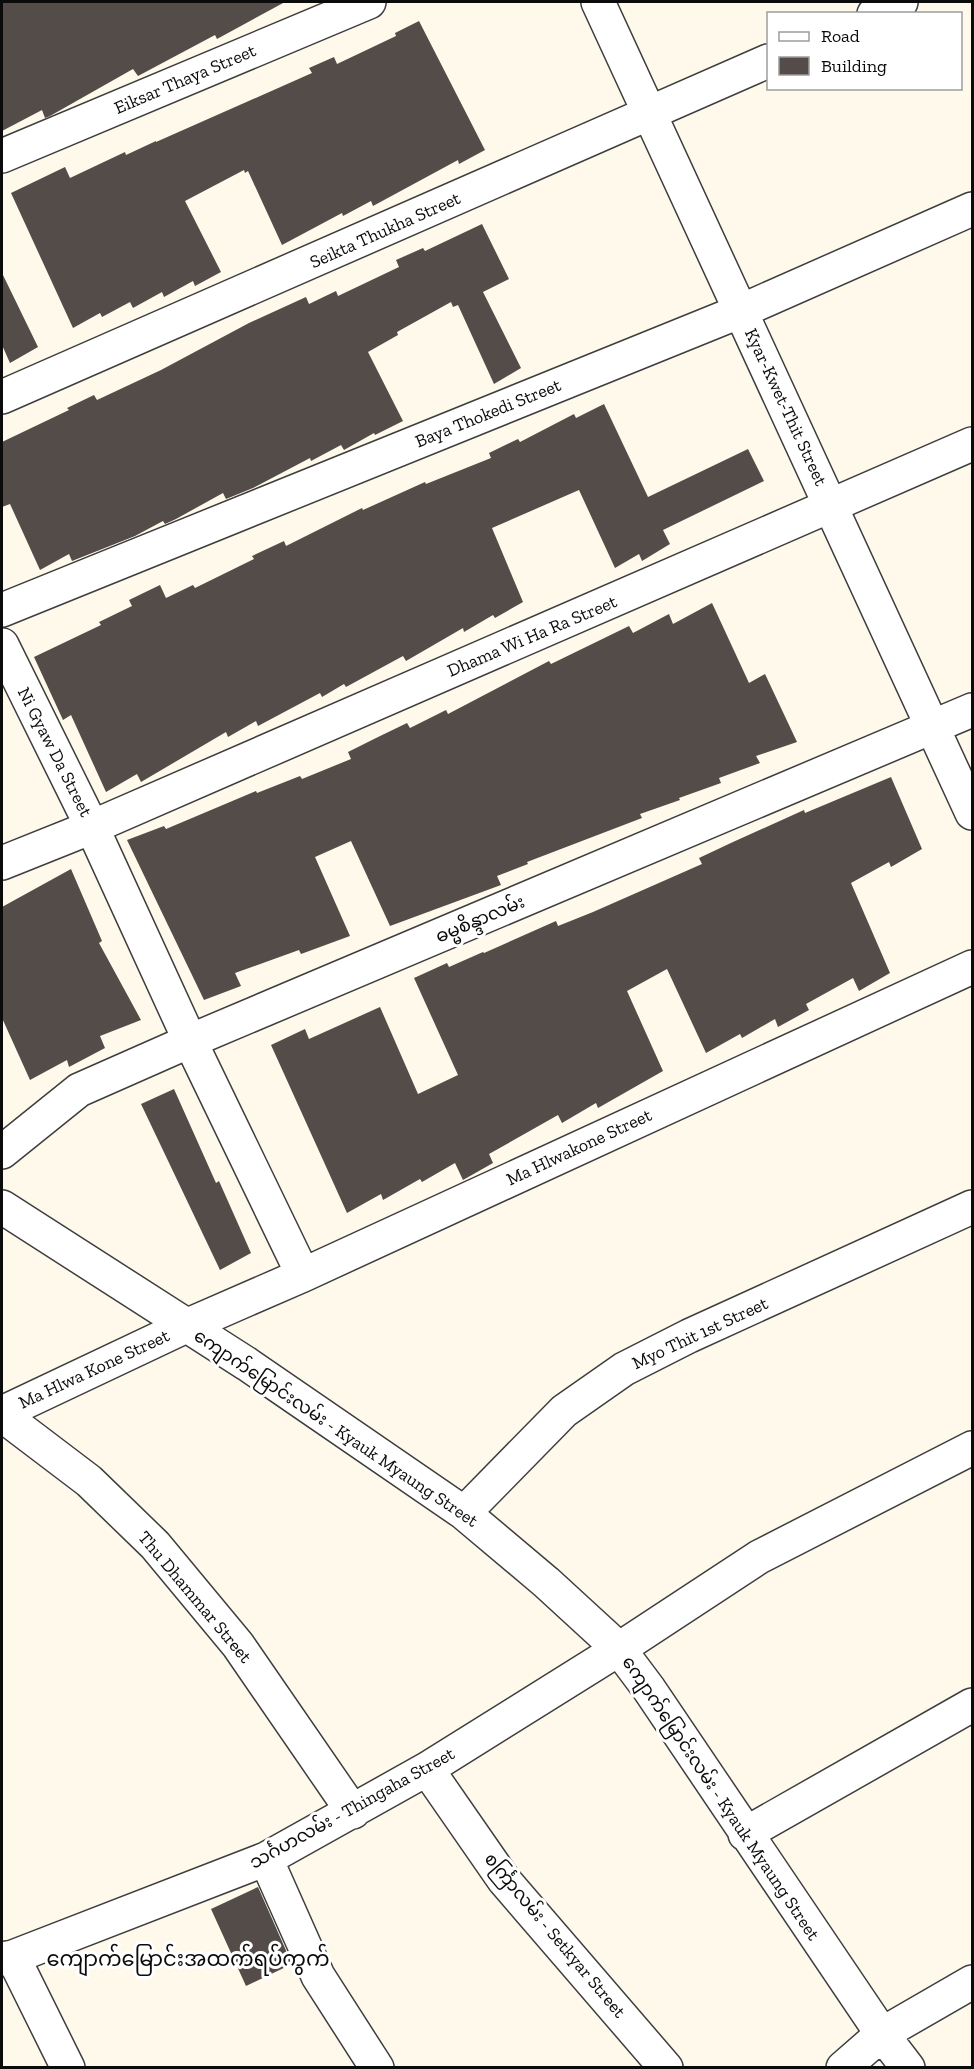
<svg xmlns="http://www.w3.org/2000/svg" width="974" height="2069" font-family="'Zilla Slab','Noto Sans Myanmar',serif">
	<rect width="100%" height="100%" fill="#fef9eb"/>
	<path fill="#534c48" d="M2,2H285L217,39L215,35L138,76L133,69L50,116L45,118L42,110L2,131Z
		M419,21L485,150L459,164L458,160L373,206L371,201L343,216L342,213L282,245L248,171L245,173L244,170L185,201L221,272L195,286L193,281L164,297L162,292L133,308L130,302L102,317L100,313L73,328L11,193L65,167L70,178L125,152L126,155L156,141V142L312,73L309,68L334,57L337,64L396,36L395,33Z
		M482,224L509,279L483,292L521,368L494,384L458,305L453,307L451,302L397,332L398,335L368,352L403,421L375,435L374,433L344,450L341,445L311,461L310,458L253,488L226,499L223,493L176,519L165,524L163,521L135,536L72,561L69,554L40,570L10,504L2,507V442L69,410L67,408L94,395L97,400L161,370L249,323L306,297L309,304L336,291L338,296L399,267L396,260L423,248L425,251Z
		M2,273L38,347L10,363L2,345Z
		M604,404L648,497L748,449L764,481L663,530L670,544L642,561L639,554L615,568L579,490L492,528L523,602L495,618L493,615L464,632L463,628L406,661L403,656L346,687L344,684L322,697L320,693L258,726L256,721L228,737L226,732L141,782L137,774L106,792L71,715L63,720L34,657L101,625L99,622L132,606L129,600L160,585L166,598L193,585L195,588L254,559L252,556L284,541L286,546L362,508L363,510L425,482L426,484L491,458L489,453L518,439L520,442L574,414L576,418Z
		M712,603L749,683L765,674L797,742L756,756L760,763L719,778L721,783L679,798L680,800L640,814L642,818L527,862L528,864L497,876L501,885L390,926L351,841L315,857L350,936L301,954L299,950L235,973L241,986L204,1000L127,840L164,826L166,829L256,791L257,793L300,776L302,779L351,759L348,752L376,738L407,723L410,728L446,710L448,714L549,661L551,664L629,626L633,633L669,614L673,624Z
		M891,777L922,849L891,867L889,862L851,883L890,973L859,991L853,978L806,1004L809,1010L778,1027L775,1019L742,1038L740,1034L706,1053L667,969L627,991L663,1071L598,1108L596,1103L562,1123L558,1115L489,1154L493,1163L463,1180L455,1163L422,1182L420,1179L383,1200L381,1194L347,1213L271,1045L305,1029L309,1039L380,1007L418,1094L458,1075L414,978L447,963L449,967L483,952L484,953L556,921L558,926L593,912L702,864L699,858L733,842L804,810L805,813Z
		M71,869L102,941L99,943L141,1020L100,1036L105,1048L69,1067L67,1060L30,1080L2,1018V907Z
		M174,1089L216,1183L219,1181L251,1253L220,1270L141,1104Z
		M258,1887L292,1964L246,1986L211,1909Z"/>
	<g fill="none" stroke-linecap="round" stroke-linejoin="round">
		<defs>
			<path id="minor" d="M598,2L972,813
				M874,14L901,2
				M2,156L369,2
				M2,397L768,61
				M2,610L741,311L972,209
				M2,645L92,827L190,1041L303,1275
				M2,863L92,827L972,444
				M2,1152L79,1090L190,1041L972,710
				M2,1207L247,1364L464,1513L546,1582L619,1649L649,1689L882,2034L908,2068
				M2,1413L186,1326L303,1275L972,967
				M2,1415L89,1481L155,1545L238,1645L353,1812
				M464,1513L564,1411L624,1369L689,1336L972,1207
				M427,1769L504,1880L666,2068
				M745,1834L972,1705
				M266,1859L318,1976L377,2068
				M13,1957L68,2068
				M2,1959L13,1957L266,1859L427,1769L619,1649L759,1557L972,1448
				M843,2068L882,2034L972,1982"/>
		</defs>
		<use href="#minor" stroke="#3e3e3e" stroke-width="36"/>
		<use href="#minor" stroke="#fff" stroke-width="33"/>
	</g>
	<g text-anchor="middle" stroke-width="6" stroke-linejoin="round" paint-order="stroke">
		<g font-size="18" fill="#0b0b0b" stroke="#fff">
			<text transform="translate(185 79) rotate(-23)" y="6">Eiksar Thaya Street</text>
			<text transform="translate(385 230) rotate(-24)" y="6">Seikta Thukha Street</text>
			<text transform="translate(786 407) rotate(65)" y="6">Kyar-Kwet-Thit Street</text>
			<text transform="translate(488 413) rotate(-22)" y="6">Baya Thokedi Street</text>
			<text transform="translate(532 636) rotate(-23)" y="6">Dhama Wi Ha Ra Street</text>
			<text transform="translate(55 752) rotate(63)" y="6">Ni Gyaw Da Street</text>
			<text transform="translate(480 919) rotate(-23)" y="6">ဓမ္မစိန္ဒာလမ်း</text>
			<text transform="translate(579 1147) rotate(-25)" y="6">Ma Hlwakone Street</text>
			<text transform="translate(700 1333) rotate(-25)" y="6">Myo Thit 1st Street</text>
			<text transform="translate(94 1369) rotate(-25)" y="6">Ma Hlwa Kone Street</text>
			<text transform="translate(336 1428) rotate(34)" y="6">ကျောက်မြောင်းလမ်း - Kyauk Myaung Street</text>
			<text transform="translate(195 1597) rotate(50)" y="6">Thu Dhammar Street</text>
			<text transform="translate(721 1798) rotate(56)" y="6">ကျောက်မြောင်းလမ်း - Kyauk Myaung Street</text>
			<text transform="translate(352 1808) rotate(-29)" y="6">သင်္ဂဟလမ်း - Thingaha Street</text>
			<text transform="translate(555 1935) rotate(50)" y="6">စင်္ကြာလမ်း - Setkyar Street</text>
		</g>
		<g font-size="21" fill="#0b0b0b" stroke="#fff">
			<text x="188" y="1966">ကျောက်မြောင်းအထက်ရပ်ကွက်</text>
		</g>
	</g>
	<rect width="974" height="2069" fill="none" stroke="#0b0b0b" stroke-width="6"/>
	<rect x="767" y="12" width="195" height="78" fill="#ffffff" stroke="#9d9d9d" stroke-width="1.5"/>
	<rect x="779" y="32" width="30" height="9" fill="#ffffff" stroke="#9d9d9d" stroke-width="1.5"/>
	<text x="821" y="42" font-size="18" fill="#0b0b0b">Road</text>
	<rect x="779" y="57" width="30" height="18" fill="#534c48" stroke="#9d9d9d" stroke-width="1.5"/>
	<text x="821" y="72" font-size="18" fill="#0b0b0b">Building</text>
</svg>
